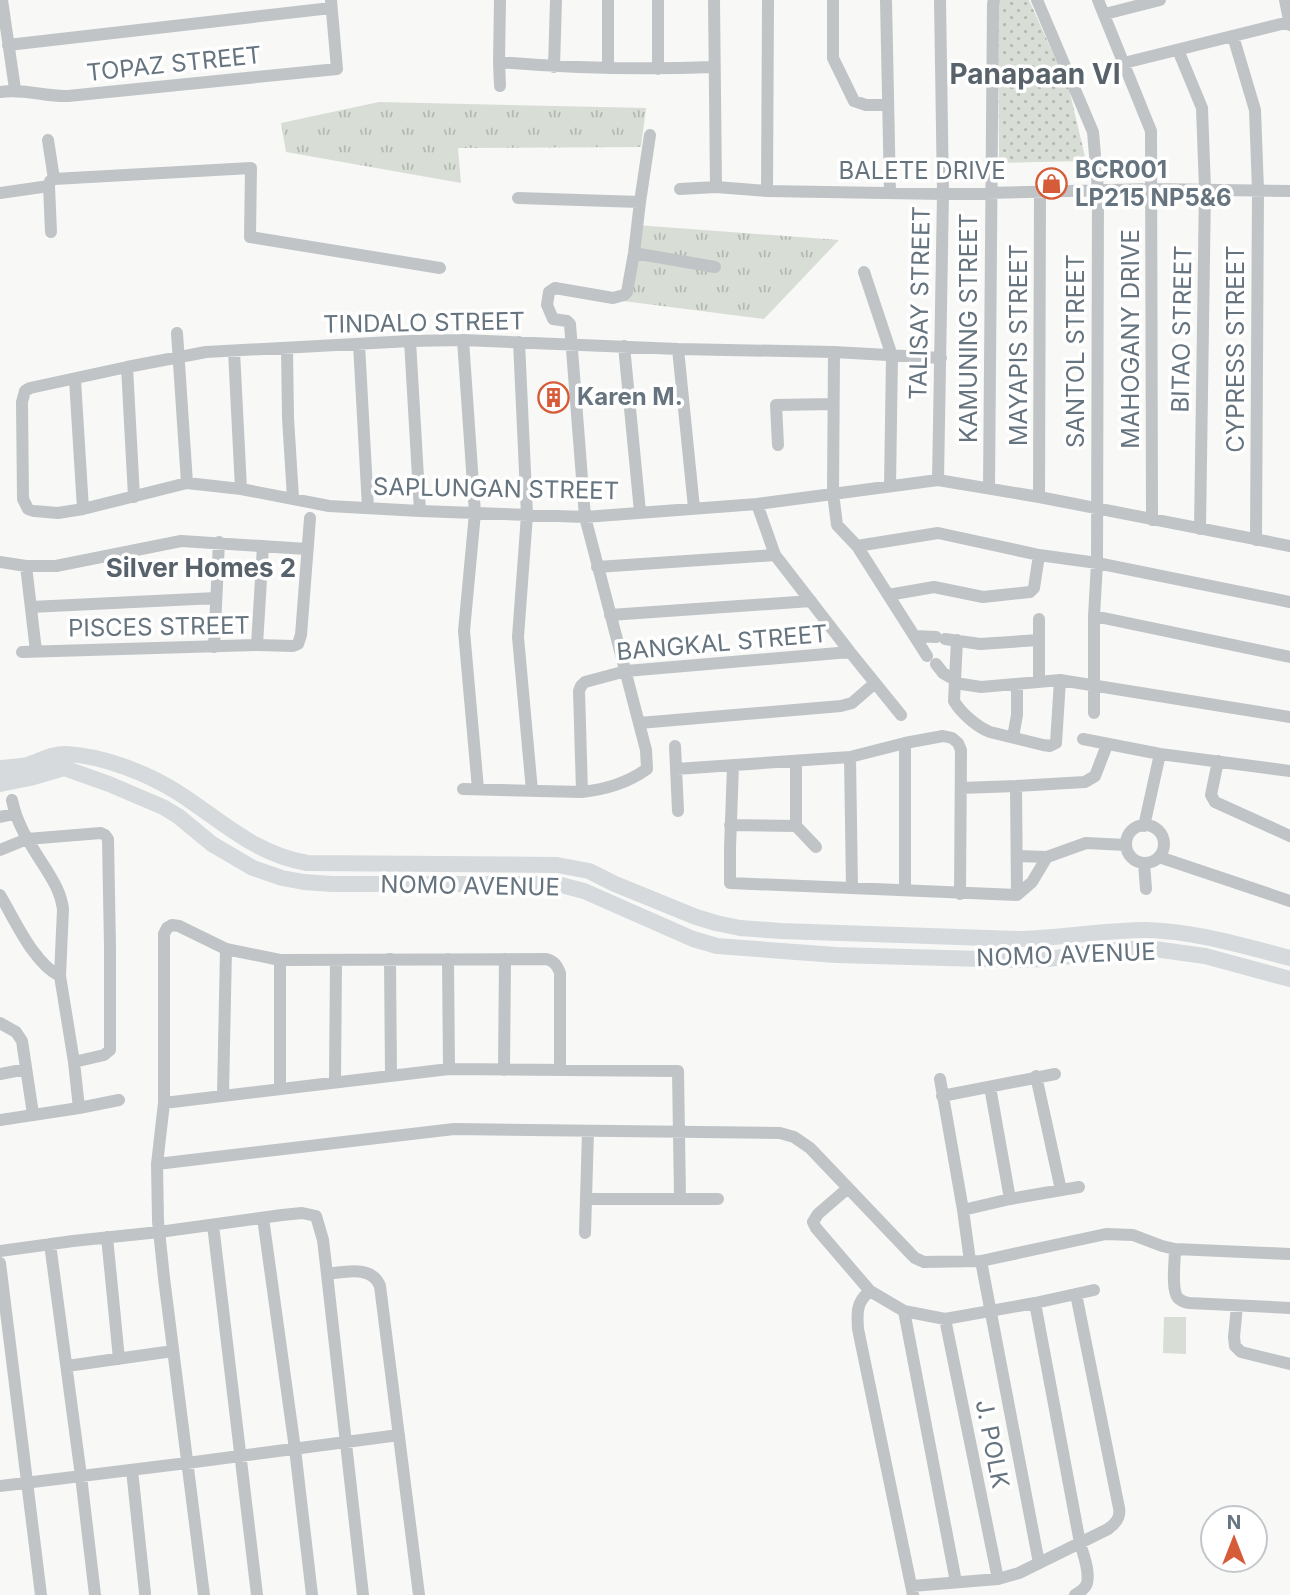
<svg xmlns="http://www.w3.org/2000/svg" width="1290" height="1595" font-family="Inter,sans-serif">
	<defs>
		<pattern id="grass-tufts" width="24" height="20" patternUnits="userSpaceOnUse" patternTransform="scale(1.75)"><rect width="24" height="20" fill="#d8ddd6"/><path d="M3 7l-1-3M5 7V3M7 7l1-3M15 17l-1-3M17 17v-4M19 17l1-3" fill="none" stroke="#b3b8b3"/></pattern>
		<pattern id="park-dots" width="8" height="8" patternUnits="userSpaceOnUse" patternTransform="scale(1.75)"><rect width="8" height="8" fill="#d8ddd6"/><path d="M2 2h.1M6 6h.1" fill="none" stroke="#b3b8b3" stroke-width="1.8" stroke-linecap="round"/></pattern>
	</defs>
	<rect width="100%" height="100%" fill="#f8f8f6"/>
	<path fill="url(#grass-tufts)" d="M379,102L646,108L641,147L458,148L461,183L286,152L281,123Z
		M636,225L839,240L764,319L623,301Z"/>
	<path fill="url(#park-dots)" d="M998,0H1029L1069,89L1086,161L999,163Z"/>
	<path fill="#d8ddd6" d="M1164,1317H1186V1354L1163,1353Z"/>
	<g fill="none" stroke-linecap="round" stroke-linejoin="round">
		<path stroke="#c0c4c7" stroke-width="12" d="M2,0L15,89
			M714,0L716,187
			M833,0V58L854,101L866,105H888
			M886,0L890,192
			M1037,0L1093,132L1098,190L1097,563L1094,616V713
			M1098,0L1151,131L1152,520
			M1285,0L1290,25
			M1105,14L1160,0
			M1233,36L1255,110L1258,190L1256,540
			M8,45L331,8
			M1178,50L1202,108L1205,189L1200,529
			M499,62C570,68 641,70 713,67
			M1124,63L1289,22
			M554,67L556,0
			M608,68V0
			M658,69V0
			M500,86L499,62L500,0
			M0,92C23,88 45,97 68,96L337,69L331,0
			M48,140L54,179
			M680,189L716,187L767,191L943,194L1152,189L1290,191
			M767,191L768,0
			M0,193L49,186
			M518,198L640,202L650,135
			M51,232L49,186L50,181L54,179L251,168L250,237L440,268
			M634,253L715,267
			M864,272L892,356L890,486
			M177,333L187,483
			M463,340L475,513L464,631L478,789
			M410,341L420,511
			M519,342L527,515L518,637L532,791
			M359,344L368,508
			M624,346L640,512
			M287,348L288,418L293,498
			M678,349L694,508
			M234,351L241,489
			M834,352L833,493L837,525L857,546L927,656
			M941,358L834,352L678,349L463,340L410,341L206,352L127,367L30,388L25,391L22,402L23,499L28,509L34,511L58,513L83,509L187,483L241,489L329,506L420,511L585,517L757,504L938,480L1039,497L1290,546
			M127,367L134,497
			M75,380L83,509
			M778,445L776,405L833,404
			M938,480L943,194L940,0
			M989,488L993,4L994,0
			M1039,497L1040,192
			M757,504L775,555L850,652L901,715
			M857,546L938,533L1039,555L1097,563L1290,602
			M0,562L26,566H56L181,541L307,549
			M26,566L36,651
			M597,567L775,555
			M888,595L934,587L983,597L1030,592L1034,588L1039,555
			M31,607L216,598
			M610,615L811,601
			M1094,616L1290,657
			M1039,619V681
			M914,636L936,637
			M945,639L980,644L1039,640
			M957,640L954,701C961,713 977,727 990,732L1043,745L1050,746L1056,743L1060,680
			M257,645L263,546
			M214,647L219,542
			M22,652L257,645L293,646L298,644L301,635L310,518
			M936,664L943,673L955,680
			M955,683L981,687L1060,680L1290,717
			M639,723L841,706L852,703L875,683
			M1013,737L1017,715V684
			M1083,739L1160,754L1290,771
			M905,743V890
			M675,746L678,811
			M850,757L852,888
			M796,761V826L816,847
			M1218,761L1211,795L1215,802L1290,836
			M733,766L730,848V883L1017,895L1032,882L1047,857
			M676,769L850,757L905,743L943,736L952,738L958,743L961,750L960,894
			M961,788L1016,786
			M463,789L582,792C607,789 627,783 647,769L646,750L585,517L570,324L567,321L553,319L547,305L549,292L555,288L613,298L624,295L627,292L634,253L640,202
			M582,792L579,691L581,686L585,682L626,671L850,652
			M12,800C17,826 32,847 46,869C54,882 61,893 63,909L60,976L74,1062L79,1108
			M0,817L14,814
			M730,825L796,826
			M1126 844a19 19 0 1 1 38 0a19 19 0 1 1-38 0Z
			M1144,826L1160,754
			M0,850L27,839L101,833L105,835L108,839L110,947V1050L104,1055L74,1062
			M1017,856L1047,857L1086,843L1126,845
			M1159,857L1290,901
			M1144,863L1146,889
			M0,895C15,920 34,964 60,976
			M1017,895L1016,786L1085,782L1095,776L1107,745
			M390,959L391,1076
			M448,959L449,1069
			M280,960V1088
			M0,1023L16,1032L22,1041L33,1114
			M504,1070L505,959
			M560,1070V973C557,965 554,961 546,959L280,960L226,949L179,926L172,925L167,928L164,934V1103L157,1164L454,1129L780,1133L794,1137L810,1148L911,1254L915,1258L924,1262L981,1261L1106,1234L1133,1235L1162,1246L1175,1249L1290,1254
			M0,1074L26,1069
			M1036,1076L1061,1190
			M940,1079L963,1210L970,1261
			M335,1081L336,960
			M990,1087L1010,1199
			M223,1095L226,949
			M942,1096L1055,1074
			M164,1103L449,1069L678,1071L680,1198
			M0,1120L79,1108L119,1100
			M157,1164L158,1221L164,1278L204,1595
			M848,1188L818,1214L813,1222L816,1228L870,1291L904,1311L945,1319L1035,1303L1094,1290
			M586,1199H718
			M963,1210L1010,1199L1079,1187
			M263,1218L295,1449L312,1595
			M213,1225L257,1595
			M585,1233L588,1131
			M107,1237L119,1359
			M50,1244L81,1476L95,1595
			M1175,1249C1175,1261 1171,1290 1178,1298C1182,1302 1185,1302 1189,1303L1290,1308
			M0,1251L73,1241L159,1232L282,1215L302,1213L316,1216L323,1240L327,1274C345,1272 372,1265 380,1286L419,1595
			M981,1261L1039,1563
			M0,1263L41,1595
			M327,1274L363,1595
			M870,1291C856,1302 857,1313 858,1329L913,1595
			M1035,1303L1080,1543C1083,1554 1090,1570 1087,1583C1086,1588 1080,1592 1075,1595
			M1237,1306L1234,1337L1235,1346L1241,1352L1290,1364
			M904,1311L956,1582
			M945,1319L998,1579
			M67,1366L173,1351
			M132,1470L145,1593
			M0,1486L187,1463L399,1435
			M912,1586L998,1579L1019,1573L1108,1529C1115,1524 1121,1518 1119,1508L1076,1294"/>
		<path stroke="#d6dadd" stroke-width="16" d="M0,768C9,767 18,767 27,765C40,761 53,753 67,754C103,756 147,773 177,792C221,820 254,854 307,863L557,865L589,871L615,884L696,917L716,923L740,928L781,931L1021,939C1063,938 1104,930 1146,930C1195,931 1243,946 1290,958
			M0,784L30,778L64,768L109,784L163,807L178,816L212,844L253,868L282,878L304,882L332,884H557L584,891L693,939L717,946L836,955L1020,960L1048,959L1116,950L1147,948L1205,956L1290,979"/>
	</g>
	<defs>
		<symbol id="shop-ring" viewBox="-11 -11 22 22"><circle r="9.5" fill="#fff" stroke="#d65b38" stroke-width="1.5"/><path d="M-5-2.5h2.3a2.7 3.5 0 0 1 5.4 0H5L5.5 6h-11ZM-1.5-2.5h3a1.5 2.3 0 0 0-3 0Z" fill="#d65b38"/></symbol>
		<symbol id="building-ring" viewBox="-11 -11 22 22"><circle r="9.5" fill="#fff" stroke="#d65b38" stroke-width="1.5"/><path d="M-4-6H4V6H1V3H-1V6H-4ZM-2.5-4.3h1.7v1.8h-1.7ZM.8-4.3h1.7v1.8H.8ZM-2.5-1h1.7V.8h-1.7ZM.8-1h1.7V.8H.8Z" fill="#d65b38"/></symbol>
	</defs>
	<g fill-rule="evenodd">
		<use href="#shop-ring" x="1034" y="166" width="35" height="35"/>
		<use href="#building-ring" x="536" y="380" width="35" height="35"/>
	</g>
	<g text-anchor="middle" stroke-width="7" stroke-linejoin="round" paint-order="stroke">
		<g font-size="24" fill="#66747f" stroke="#fff">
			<text transform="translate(174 64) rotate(-6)" y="8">TOPAZ STREET</text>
			<text x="922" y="179">BALETE DRIVE</text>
			<text transform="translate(920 303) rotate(-89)" y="8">TALISAY STREET</text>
			<text transform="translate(424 323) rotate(-1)" y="8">TINDALO STREET</text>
			<text transform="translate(969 328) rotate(-90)" y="8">KAMUNING STREET</text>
			<text transform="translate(1182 329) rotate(-89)" y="8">BITAO STREET</text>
			<text transform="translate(1131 339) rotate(-90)" y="8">MAHOGANY DRIVE</text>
			<text transform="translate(1019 345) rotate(-90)" y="8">MAYAPIS STREET</text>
			<text transform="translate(1236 349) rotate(-90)" y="8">CYPRESS STREET</text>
			<text transform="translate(1076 351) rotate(-90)" y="8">SANTOL STREET</text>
			<text transform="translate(496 489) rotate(1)" y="8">SAPLUNGAN STREET</text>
			<text transform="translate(159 627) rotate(-1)" y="8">PISCES STREET</text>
			<text transform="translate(722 643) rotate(-5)" y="8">BANGKAL STREET</text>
			<text transform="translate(470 886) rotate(1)" y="8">NOMO AVENUE</text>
			<text transform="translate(1066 955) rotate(-2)" y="8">NOMO AVENUE</text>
			<text transform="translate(992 1444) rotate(79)" y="8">J. POLK</text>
		</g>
		<g font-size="24" font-weight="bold" fill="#66747f" stroke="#fff" text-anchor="start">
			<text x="1075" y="178">BCR001<tspan x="1075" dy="28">LP215 NP5&amp;6</tspan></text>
			<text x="577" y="405">Karen M.</text>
		</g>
		<g font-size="26" font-weight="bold" fill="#57626a" stroke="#fff">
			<text x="201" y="577">Silver Homes 2</text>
		</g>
		<g font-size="28" font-weight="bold" fill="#57626a" stroke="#fff">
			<text x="1035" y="84">Panapaan VI</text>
		</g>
	</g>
	<g transform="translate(1234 1539)"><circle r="33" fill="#ffffff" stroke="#c2c7cc" stroke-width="2"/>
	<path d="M0-5L12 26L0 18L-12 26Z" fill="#d65b38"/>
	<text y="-10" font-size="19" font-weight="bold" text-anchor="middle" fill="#66747f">N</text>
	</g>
</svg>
